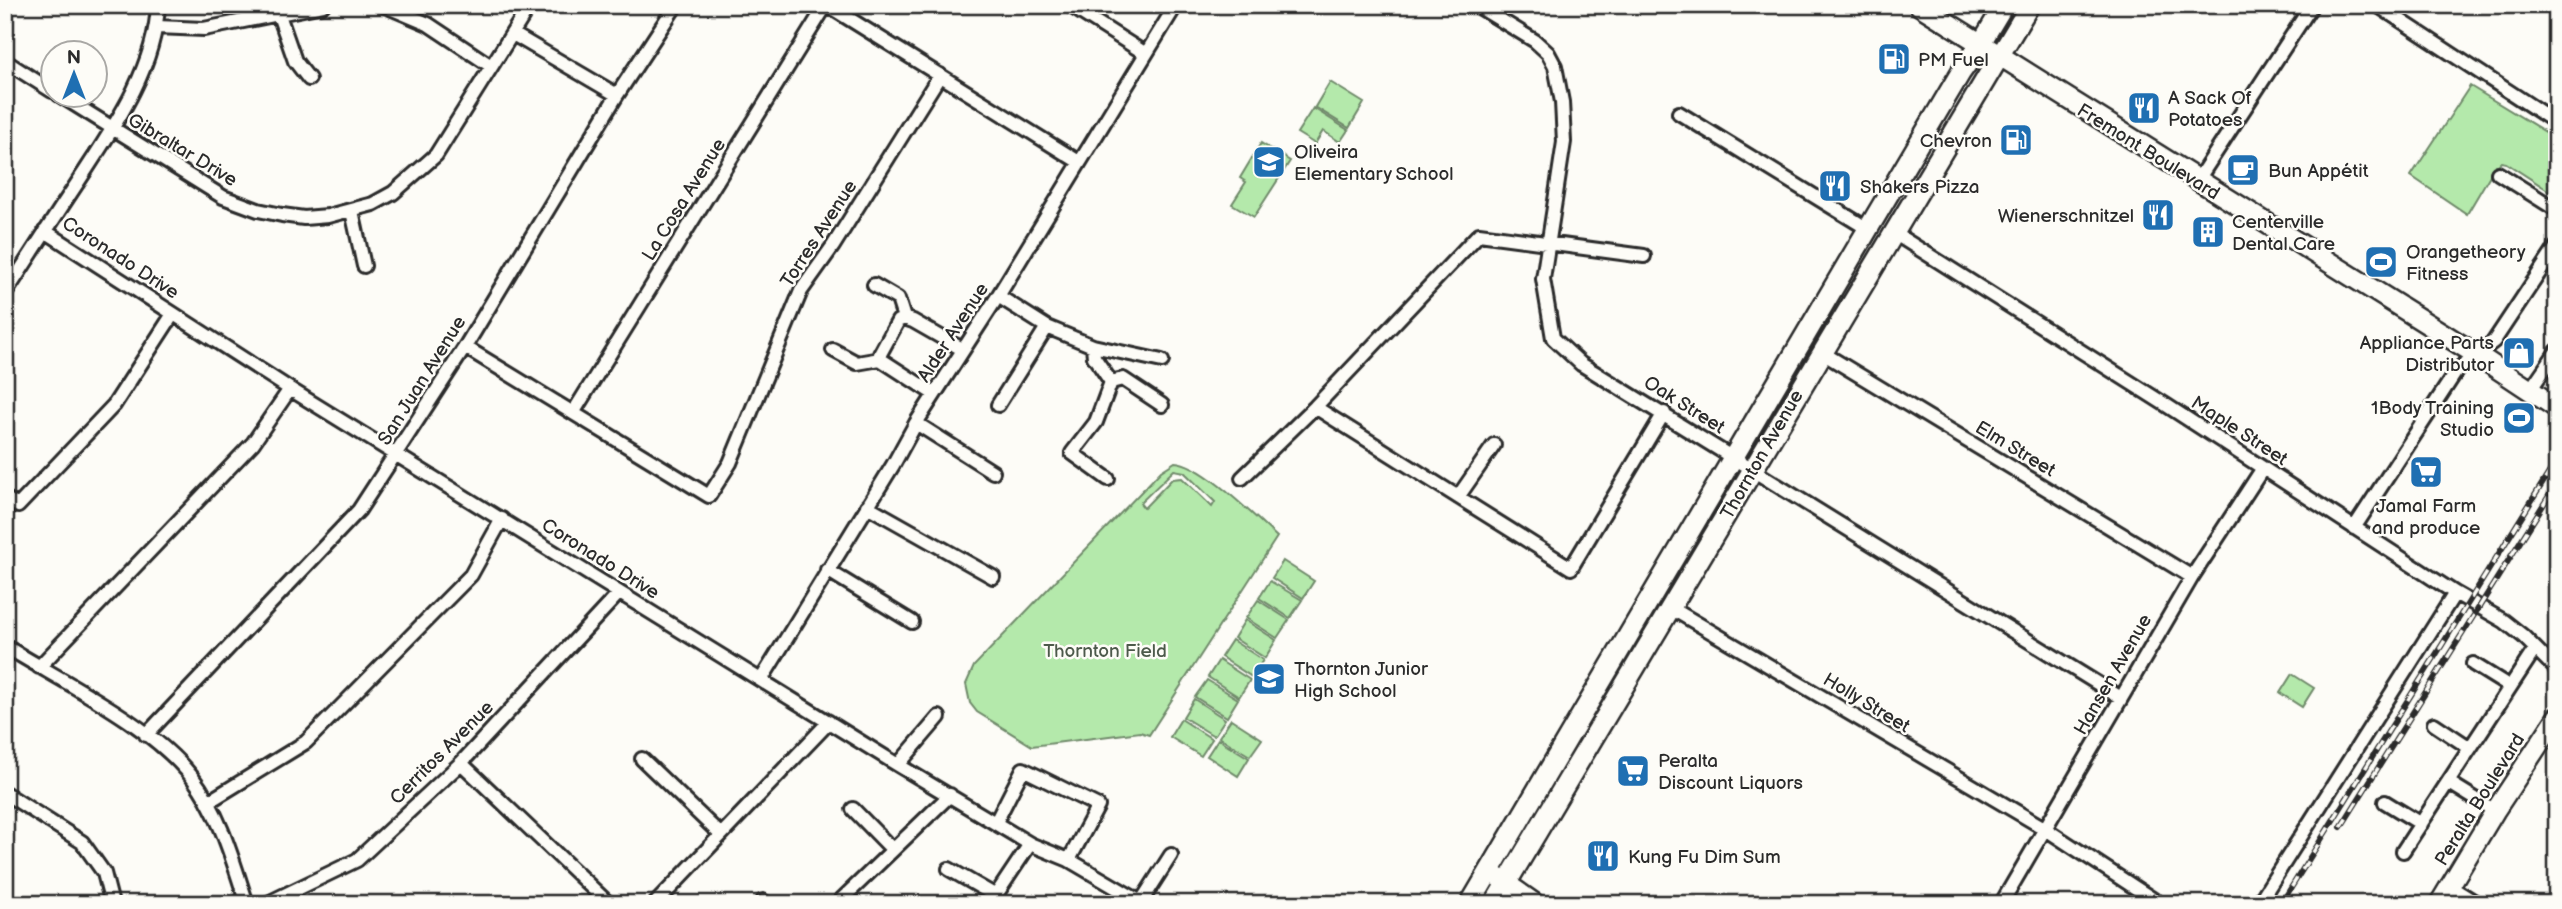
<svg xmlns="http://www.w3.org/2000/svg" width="2562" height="909" font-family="'Balsamiq Sans',sans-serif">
	<rect width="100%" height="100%" fill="#fdfcf7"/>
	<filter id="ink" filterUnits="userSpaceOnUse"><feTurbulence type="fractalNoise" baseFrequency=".0143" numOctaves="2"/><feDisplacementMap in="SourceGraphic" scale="14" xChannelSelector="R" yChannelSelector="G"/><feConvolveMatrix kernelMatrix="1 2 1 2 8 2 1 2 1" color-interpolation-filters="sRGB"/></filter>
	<g filter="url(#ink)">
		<path fill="#b4e9ab" stroke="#708a6b" stroke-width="2" fill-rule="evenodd" d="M1330,82L1364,103L1349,128L1315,107Z
			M2470,86L2557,139V196L2506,163L2501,162L2493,170L2467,214L2411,176Z
			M1313,108L1348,130L1340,142L1323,131L1315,144L1297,133Z
			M1261,143L1290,161L1254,217L1232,204L1246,182L1240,178Z
			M1175,462C1202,463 1256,518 1277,537L1149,735L1140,732L1032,746L977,712L970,703L966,684L974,666L1161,471ZM1174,470L1184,472L1215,502L1212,507L1182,478L1172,479L1144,508L1140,503Z
			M1283,561L1314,581L1303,598L1272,578Z
			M1270,581L1302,600L1290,618L1259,598Z
			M1258,600L1289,620L1277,638L1246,618Z
			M1245,620L1276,640L1265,658L1234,638Z
			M1232,640L1263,660L1252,677L1221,657Z
			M1219,660L1250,680L1239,697L1208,677Z
			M2292,674L2314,688L2302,707L2280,693Z
			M1207,680L1238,699L1227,717L1195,697Z
			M1194,699L1225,719L1214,736L1183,717Z
			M1181,719L1212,739L1201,756L1170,737Z
			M1231,719L1262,739L1250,756L1219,737Z
			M1218,739L1249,758L1238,776L1207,756Z"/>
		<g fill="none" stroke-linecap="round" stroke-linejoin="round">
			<defs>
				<path id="street" d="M383,5L428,24L491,66
					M827,5L1079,162
					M1069,5L1146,54
					M1476,5L1535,41L1548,53L1555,66L1562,102L1564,142L1543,279L1553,338L1581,364L2121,698
					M2377,5L2557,123
					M279,15L295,61L309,79
					M157,27L204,29L323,5
					M513,34L617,95
					M5,61L52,91
					M58,94L223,197L258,210L282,215L304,218L328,216L373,204L393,193L436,155L530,5
					M1679,113L1868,229
					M2498,173L2557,210
					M2197,181L2312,5
					M352,211L364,266
					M45,231L290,389L898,765L1030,844L1069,860L1144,904
					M1894,233L2166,405L2455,593L2504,621L2523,636L2557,670
					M874,285L898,299L904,318
					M5,294C29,257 52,221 76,185C111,131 155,71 158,5
					M998,296L1047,327L1093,346L1162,361
					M1093,346L1094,357L1111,382L1096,422L1072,453L1108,479
					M465,347L709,496L730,463L801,291L833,246L940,75
					M833,350L857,363L880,359
					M1821,352L2192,577
					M1111,382L1123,379L1162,405
					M2530,390L2557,351
					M934,394L880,359V354L898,321L904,318L913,321L962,349
					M998,405L1047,327
					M1315,407L1571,568L1664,413
					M573,413L826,5
					M916,423L993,472
					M1242,478L1315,407L1479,234L1644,256
					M1458,497L1494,445
					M5,498L18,506L114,405L173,314
					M867,506L993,577
					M2354,528L2457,370L2494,341L2557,246
					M827,570L912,622
					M1671,608L2044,828L2160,904
					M5,646C63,682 151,724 192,777C220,813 233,861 247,904
					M2473,664L2510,687
					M39,667L253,443L290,389
					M761,680L893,465L916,423L998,296L1176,5
					M2434,724L2470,748
					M146,735L359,510L465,347L617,95L676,5
					M642,759L721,835
					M461,763L609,904
					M898,765L939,717
					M2448,782L2535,649
					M5,793L82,842L104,873L112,904
					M208,802L306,742L471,575L502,519
					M2385,802L2421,824
					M853,809L892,849
					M996,822L1023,769L1098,806L1069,860
					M2403,851L2448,782L2495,811
					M949,869L996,896
					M2449,886L2478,904
					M842,899L950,795
					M763,901L766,904
					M1141,902L1171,855
					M266,904L357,860L461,763L619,593
					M655,904L829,722
					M990,904L1030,844
					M2001,904L2192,577L2263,468
					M2258,904L2455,593"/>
				<path id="secondary" d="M1980,45L2004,5
					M1999,57L2030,5
					M1496,876L1536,904
					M2439,904L2495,811L2557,717"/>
				<path id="primary" d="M1919,5L2477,355L2557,408
					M1470,904L1868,229L1961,72L1980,45
					M1494,904L1999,57"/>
			</defs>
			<use href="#street" stroke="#2b2b2b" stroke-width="18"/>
			<use href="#secondary" stroke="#2b2b2b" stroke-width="23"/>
			<use href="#primary" stroke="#2b2b2b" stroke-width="24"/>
			<use href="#street" stroke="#fdfcf7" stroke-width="12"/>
			<use href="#secondary" stroke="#fdfcf7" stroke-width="18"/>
			<use href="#primary" stroke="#fdfcf7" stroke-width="19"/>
			<defs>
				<path id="rail" d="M2341,827L2557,483
					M2281,904L2557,460"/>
			</defs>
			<use href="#rail" stroke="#2b2b2b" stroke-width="6"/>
			<use href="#rail" stroke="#fdfcf7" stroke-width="3.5" stroke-dasharray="10" stroke-linecap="butt"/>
		</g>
	</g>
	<defs>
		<symbol id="fuel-square" viewBox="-11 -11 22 22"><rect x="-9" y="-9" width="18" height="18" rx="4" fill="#1f6fb2" stroke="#fdfcf7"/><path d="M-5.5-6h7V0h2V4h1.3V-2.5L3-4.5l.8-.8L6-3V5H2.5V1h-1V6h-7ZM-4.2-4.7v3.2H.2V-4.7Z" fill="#fff"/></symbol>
		<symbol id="restaurant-square" viewBox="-11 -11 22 22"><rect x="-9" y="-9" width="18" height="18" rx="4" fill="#1f6fb2" stroke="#fdfcf7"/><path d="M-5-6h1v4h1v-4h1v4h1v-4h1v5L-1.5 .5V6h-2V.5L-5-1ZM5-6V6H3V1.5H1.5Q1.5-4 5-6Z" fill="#fff"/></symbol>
		<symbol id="school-square" viewBox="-11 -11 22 22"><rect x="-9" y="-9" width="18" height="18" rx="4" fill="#1f6fb2" stroke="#fdfcf7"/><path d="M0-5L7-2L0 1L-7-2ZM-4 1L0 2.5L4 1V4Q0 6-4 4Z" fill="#fff"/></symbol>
		<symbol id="cafe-square" viewBox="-11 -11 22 22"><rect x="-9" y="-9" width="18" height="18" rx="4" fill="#1f6fb2" stroke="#fdfcf7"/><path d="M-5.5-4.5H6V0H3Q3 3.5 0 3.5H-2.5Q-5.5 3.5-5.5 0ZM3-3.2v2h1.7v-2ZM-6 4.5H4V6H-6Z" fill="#fff"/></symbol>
		<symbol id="building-square" viewBox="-11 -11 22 22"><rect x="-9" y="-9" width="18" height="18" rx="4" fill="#1f6fb2" stroke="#fdfcf7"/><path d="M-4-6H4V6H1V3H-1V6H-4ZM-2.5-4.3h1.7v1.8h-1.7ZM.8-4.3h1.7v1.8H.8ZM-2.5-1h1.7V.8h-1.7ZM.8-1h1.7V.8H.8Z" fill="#fff"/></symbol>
		<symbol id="stadium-square" viewBox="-11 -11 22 22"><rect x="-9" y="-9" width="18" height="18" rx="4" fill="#1f6fb2" stroke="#fdfcf7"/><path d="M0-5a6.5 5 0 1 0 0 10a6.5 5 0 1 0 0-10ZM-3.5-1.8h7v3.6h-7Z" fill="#fff"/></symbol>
		<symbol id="shop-square" viewBox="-11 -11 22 22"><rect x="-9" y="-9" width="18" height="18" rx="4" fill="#1f6fb2" stroke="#fdfcf7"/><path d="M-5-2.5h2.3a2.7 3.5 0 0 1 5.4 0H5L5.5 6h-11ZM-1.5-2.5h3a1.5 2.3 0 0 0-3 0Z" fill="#fff"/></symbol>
		<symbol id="supermarket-square" viewBox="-11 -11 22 22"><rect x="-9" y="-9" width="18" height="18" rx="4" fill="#1f6fb2" stroke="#fdfcf7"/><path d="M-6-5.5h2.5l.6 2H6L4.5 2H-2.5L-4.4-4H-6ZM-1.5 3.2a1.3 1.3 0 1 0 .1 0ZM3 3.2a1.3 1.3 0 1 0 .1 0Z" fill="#fff"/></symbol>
	</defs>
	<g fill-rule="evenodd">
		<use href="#fuel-square" x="1875" y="40" width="38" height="38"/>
		<use href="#restaurant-square" x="2125" y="89" width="38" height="38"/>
		<use href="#fuel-square" x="1997" y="121" width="38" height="38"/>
		<use href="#school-square" x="1250" y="143" width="38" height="38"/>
		<use href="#cafe-square" x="2224" y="151" width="38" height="38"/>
		<use href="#restaurant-square" x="1816" y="167" width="38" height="38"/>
		<use href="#restaurant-square" x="2139" y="196" width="38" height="38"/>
		<use href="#building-square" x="2189" y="213" width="38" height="38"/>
		<use href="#stadium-square" x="2362" y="243" width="38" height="38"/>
		<use href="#shop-square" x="2500" y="334" width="38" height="38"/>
		<use href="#stadium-square" x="2500" y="399" width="38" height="38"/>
		<use href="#supermarket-square" x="2407" y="453" width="38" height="38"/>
		<use href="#school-square" x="1250" y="660" width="38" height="38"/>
		<use href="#supermarket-square" x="1614" y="752" width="38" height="38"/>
		<use href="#restaurant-square" x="1584" y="837" width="38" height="38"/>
	</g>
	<g text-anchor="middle" stroke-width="5" stroke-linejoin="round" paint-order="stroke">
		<g font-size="19" fill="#2b2b2b" stroke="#fdfcf7" text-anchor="start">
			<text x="1918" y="66">PM Fuel</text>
			<text x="2168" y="104">A Sack Of<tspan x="2168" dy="22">Potatoes</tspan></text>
			<text x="1992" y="147" text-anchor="end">Chevron</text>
			<text x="1294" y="158">Oliveira<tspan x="1294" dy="22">Elementary School</tspan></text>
			<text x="2268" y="177">Bun Appétit</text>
			<text x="1860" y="193">Shakers Pizza</text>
			<text x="2134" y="222" text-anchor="end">Wienerschnitzel</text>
			<text x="2232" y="228">Centerville<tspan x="2232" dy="22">Dental Care</tspan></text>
			<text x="2406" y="258">Orangetheory<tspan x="2406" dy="22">Fitness</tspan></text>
			<text x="2494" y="349" text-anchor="end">Appliance Parts<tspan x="2494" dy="22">Distributor</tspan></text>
			<text x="2494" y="414" text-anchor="end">1Body Training<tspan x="2494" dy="22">Studio</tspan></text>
			<text x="2426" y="512" text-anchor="middle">Jamal Farm<tspan x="2426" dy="22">and produce</tspan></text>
			<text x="1294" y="675">Thornton Junior<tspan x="1294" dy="22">High School</tspan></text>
			<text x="1658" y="767">Peralta<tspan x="1658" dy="22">Discount Liquors</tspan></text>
			<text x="1628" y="863">Kung Fu Dim Sum</text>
		</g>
		<g font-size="19" fill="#2b2b2b" stroke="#fdfcf7">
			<text transform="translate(183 149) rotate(31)" y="7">Gibraltar Drive</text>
			<text transform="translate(2149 151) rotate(32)" y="7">Fremont Boulevard</text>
			<text transform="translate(683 199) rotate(-58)" y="7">La Cosa Avenue</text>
			<text transform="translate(818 233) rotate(-57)" y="7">Torres Avenue</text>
			<text transform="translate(121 257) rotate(33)" y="7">Coronado Drive</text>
			<text transform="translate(952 332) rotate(-57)" y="7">Alder Avenue</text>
			<text transform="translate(421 380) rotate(-58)" y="7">San Juan Avenue</text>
			<text transform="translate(1685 404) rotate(32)" y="7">Oak Street</text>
			<text transform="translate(2240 430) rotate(33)" y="7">Maple Street</text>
			<text transform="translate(2016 448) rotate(31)" y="7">Elm Street</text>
			<text transform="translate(1761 454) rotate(-60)" y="7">Thornton Avenue</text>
			<text transform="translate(601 558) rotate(32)" y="7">Coronado Drive</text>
			<text transform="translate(2112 674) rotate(-60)" y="7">Hansen Avenue</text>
			<text transform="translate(1867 702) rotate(31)" y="7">Holly Street</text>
			<text transform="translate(441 752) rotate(-45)" y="7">Cerritos Avenue</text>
			<text transform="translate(2479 799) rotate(-58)" y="7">Peralta Boulevard</text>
		</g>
		<g font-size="19" fill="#4d5a4b" stroke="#fdfcf7">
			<text x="1105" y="657">Thornton Field</text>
		</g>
	</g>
	<rect width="2562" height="909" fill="none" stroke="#fdfcf7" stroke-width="28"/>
	<rect x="14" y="14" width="2534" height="881" fill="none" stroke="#2b2b2b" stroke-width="2.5" filter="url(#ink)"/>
	<g transform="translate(74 74)"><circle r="33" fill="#fdfcf7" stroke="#a9a8a5" stroke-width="2"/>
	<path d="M0-5L12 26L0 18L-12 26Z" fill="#1f6fb2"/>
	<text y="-10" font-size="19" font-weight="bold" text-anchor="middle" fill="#2b2b2b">N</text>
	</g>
</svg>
